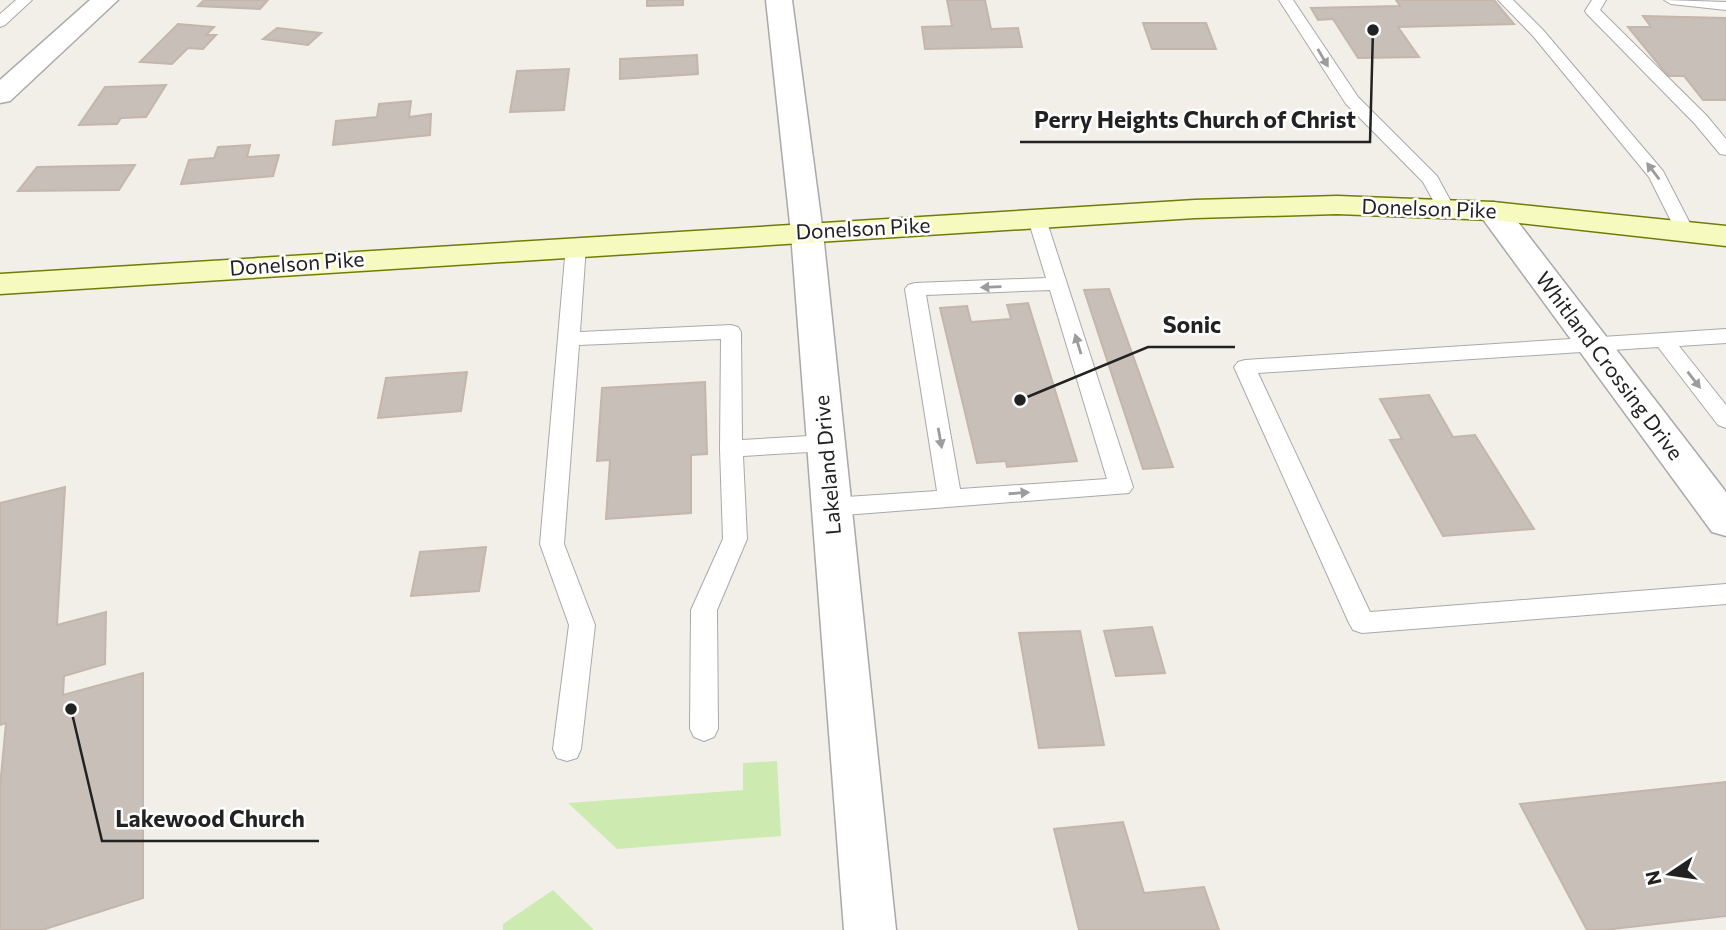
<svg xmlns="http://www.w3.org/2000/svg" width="1726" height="930" font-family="Commissioner,sans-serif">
	<rect width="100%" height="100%" fill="#f2efe9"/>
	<path fill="#cdebb0" d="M777,761L781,836L617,849L568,803L743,790V763Z
		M553,890L594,930H503V924Z"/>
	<path fill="#c7bfb8" stroke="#c4b6ab" stroke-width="2" d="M204,0H268L260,9L198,6Z
		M647,0H683V5L647,6Z
		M947,0H985L991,29L1018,28L1022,47L925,49L922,27L952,26Z
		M1396,0H1494L1514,24L1398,27L1419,57L1358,58L1333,19L1318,20L1311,8L1400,6Z
		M1643,16L1726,18V100H1703L1684,76H1668L1628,27H1651Z
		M1143,23H1206L1216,49H1152Z
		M178,24L214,27L206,35H216L203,49L188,48L172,64L140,62Z
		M277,28L321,33L308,45L263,39Z
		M697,55L698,74L620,79V59Z
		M569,69L564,110L510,112L517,71Z
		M166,85L146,117L121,118L117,124L79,125L105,87Z
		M411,101L409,117L431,114L430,135L333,145L336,121L377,117L379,104Z
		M250,145L247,157L279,155L273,176L181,184L189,160L214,158L218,147Z
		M135,165L119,190L18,191L37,167Z
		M1109,289L1173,467L1143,469L1084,290Z
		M1028,303L1077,461L1007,467L1006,461L977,463L940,308L967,306L971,322L1011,319L1007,305Z
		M467,372L461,411L378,418L386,378Z
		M705,382L707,454L691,455V513L606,519L610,460L597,461L602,388Z
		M1429,395L1453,437L1475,435L1534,529L1443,536L1390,440L1402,439L1380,399Z
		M65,487L57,625L106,612L105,664L64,676L63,695L143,673V898L42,930H0V787L6,723L0,725V503Z
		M486,547L479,591L411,596L420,552Z
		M1152,627L1165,673L1116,676L1104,631Z
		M1080,631L1104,745L1039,748L1019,633Z
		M1726,782V916L1604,930H1587L1520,804Z
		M1123,822L1144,893L1204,887L1219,930H1079L1054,829Z"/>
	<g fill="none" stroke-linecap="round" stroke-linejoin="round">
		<defs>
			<path id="service" d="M16,0H32L5,25L0,27V14Z
				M1279,0H1293L1358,97L1437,176L1455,209L1452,213H1440L1423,182L1346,104Z
				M1498,0H1513L1543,30L1663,171L1694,231L1692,235H1678L1649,177L1533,36Z
				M1592,0H1606L1600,10L1707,116L1726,139V155L1720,154L1695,124L1587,14L1585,11Z
				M1664,0L1726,2V10L1671,4Z
				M1037,213L1046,219L1133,487L1129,493L831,516L823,513L819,507L823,501L831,498L937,491L905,289L908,285L915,283L1046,278L1028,219ZM1050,290L1107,479L960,489L926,295Z
				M576,240L586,246L580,332L731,325L738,327L741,332L742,440L826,435L834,437L837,443L834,449L826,451L743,456L747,539L717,610L718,729L714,737L704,741L694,737L690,729L691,610L723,539L720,449L721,339L579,345L564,544L595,625L581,749L577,758L567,761L557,758L553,749L569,625L540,544L566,246Z
				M1726,329V343L1679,346L1726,405V428L1718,425L1658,347L1258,373L1370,612L1726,584V604L1362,633L1353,630L1349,623L1234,367L1238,362L1245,360Z"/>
			<path id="minor" d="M90,0H118L10,101L0,103V80Z
				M766,0H792L823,233L896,930H844L791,233Z
				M1493,202L1504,204L1726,492V536L1712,532L1477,211L1482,204Z"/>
			<path id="secondary" d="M1337,196L1493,202L1726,226V246L1493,220L1337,214L1195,218L0,294V274L1195,200Z"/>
		</defs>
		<use href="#service" stroke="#a9a9a9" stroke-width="2"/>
		<use href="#minor" stroke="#a9a9a9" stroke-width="3"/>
		<use href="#secondary" stroke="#707d05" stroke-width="3"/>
		<use href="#service" fill="#fff" fill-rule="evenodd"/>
		<use href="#minor" fill="#fff" fill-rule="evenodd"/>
		<use href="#secondary" fill="#f7fabf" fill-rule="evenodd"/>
	</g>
	<defs><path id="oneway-solid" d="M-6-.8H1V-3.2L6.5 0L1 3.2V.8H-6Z" transform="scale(1.75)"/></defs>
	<g fill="#9c9c9c">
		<use href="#oneway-solid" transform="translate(1323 58) rotate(60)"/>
		<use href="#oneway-solid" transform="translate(1653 171) rotate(-127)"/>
		<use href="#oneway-solid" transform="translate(991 287) rotate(178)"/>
		<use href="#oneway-solid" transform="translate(1078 344) rotate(-107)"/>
		<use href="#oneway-solid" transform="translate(1694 380) rotate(52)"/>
		<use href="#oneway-solid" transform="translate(940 438) rotate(80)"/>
		<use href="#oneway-solid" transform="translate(1019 493) rotate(-4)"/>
	</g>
	<g text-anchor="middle" stroke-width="5" stroke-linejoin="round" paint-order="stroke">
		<g font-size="21" fill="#222" stroke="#fff">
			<text transform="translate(1429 209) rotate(2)" y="7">Donelson Pike</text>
			<text transform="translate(863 229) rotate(-3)" y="7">Donelson Pike</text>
			<text transform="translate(297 264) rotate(-4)" y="7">Donelson Pike</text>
			<text transform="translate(1609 366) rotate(53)" y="7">Whitland Crossing Drive</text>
			<text transform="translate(828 465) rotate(-95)" y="7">Lakeland Drive</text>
		</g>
	</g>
	<path fill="none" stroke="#222" stroke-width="2.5" d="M1373 30L1370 142H1020M1020 400L1148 347H1235M71 709L102 841H319"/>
	<g fill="#222" stroke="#fff" stroke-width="2.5">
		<circle cx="1373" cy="30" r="7"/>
		<circle cx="1020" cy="400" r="7"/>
		<circle cx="71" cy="709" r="7"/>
	</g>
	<g font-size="23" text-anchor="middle" font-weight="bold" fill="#222" stroke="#fff" stroke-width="5" stroke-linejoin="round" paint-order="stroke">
		<text x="1195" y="128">Perry Heights Church of Christ</text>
		<text x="1192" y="333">Sonic</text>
		<text x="210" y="827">Lakewood Church</text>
	</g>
	<g transform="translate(1670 874) rotate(257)" stroke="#ffffff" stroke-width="5" paint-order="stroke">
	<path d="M0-5L12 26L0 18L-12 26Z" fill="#222222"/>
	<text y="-10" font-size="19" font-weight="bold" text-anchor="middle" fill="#222222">N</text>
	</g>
</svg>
